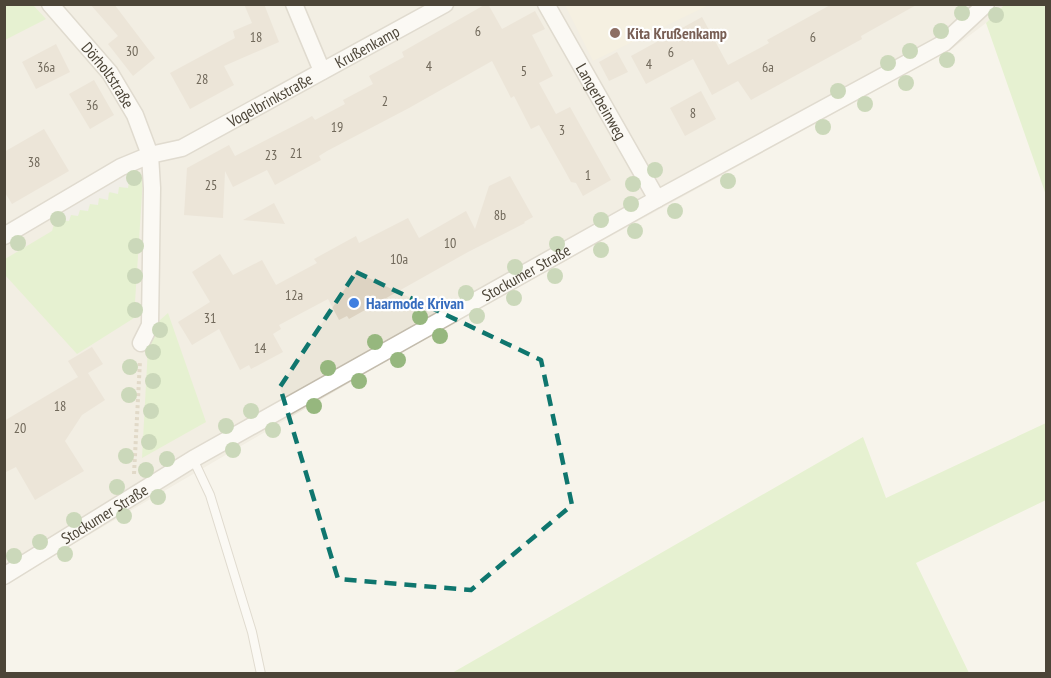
<svg xmlns="http://www.w3.org/2000/svg" width="1051" height="678" font-family="'PT Sans Narrow',sans-serif">
	<rect width="100%" height="100%" fill="#f7f4eb"/>
	<path fill="#ebe6d9" d="M4,5H1004L986,23L953,48L431,335L5,584Z"/>
	<path fill="#f1ead4" d="M565,5H709L593,61Z"/>
	<path fill="#d0eeb1" d="M5,4L33,5L46,19L5,40Z
		M1004,5H1046V195L986,23Z
		M131,169L143,178L134,318L77,354L5,275V259L52,231L57,213L64,207L70,215L119,187Z
		M168,313L206,422L142,458L148,347L159,321Z
		M1046,423V500L916,563L969,673H452L863,437L886,498Z"/>
	<path fill="#e8e6e3" d="M131,169L128,188L119,187L118,194L109,192L108,200L99,198L98,205L90,204L88,211L80,210L78,216L71,215L69,221L61,220L64,207Z"/>
	<path fill="#ddd3c2" d="M90,4H114L155,58L133,76L108,44L118,36Z
		M244,4H264L279,42L224,66L234,85L190,109L170,73L235,38L233,31L252,23Z
		M486,4H488L502,29L535,11L545,29L532,35L553,76L539,83L556,114L570,107L611,180L583,196L576,183L571,182L565,171L539,125L531,129L514,96L511,98L492,61L409,108L327,151L319,156L321,160L275,185L267,170L233,187L225,171L223,218L184,215L187,168L229,145L235,156L305,120L312,116L315,120L345,104L343,100L373,84L369,76L404,57L402,52Z
		M832,4H918L861,36L862,39L751,100L738,81L712,95L693,59L646,84L631,56L702,17L728,65L769,43L767,40Z
		M56,44L70,72L36,89L22,62Z
		M617,52L628,72L609,81L599,62Z
		M94,80L114,115L90,129L69,94Z
		M701,91L716,119L685,136L670,108Z
		M44,129L69,171L12,204L4,191V152Z
		M510,176L533,217L524,222L525,223L468,252L349,319L347,316L339,320L328,299L279,325L281,329L273,334L283,352L251,369L249,365L240,370L219,329L192,345L178,322L210,302L192,272L220,254L233,275L262,260L276,285L317,263L314,259L356,236L359,243L408,218L419,238L466,211L475,229L489,186Z
		M274,203L285,224L243,220Z
		M92,347L103,364L88,373L105,400L82,415L65,441L84,471L35,500L16,467L4,473V421L78,377L68,361Z"/>
	<g fill="none" stroke-linecap="round" stroke-linejoin="round">
		<defs>
			<path id="service" d="M193,459L210,495L252,632L261,674"/>
			<g id="minor">
				<path id="s1" d="M50,4L110,73L135,115L150,155L152,188L150,325L141,343"/>
				<path d="M294,4L322,71"/>
				<path id="s2" d="M546,4L657,199"/>
				<path id="s3" d="M4,236L121,167L150,155L182,148L445,4"/>
				<path id="s4" d="M4,576L193,459L657,199L944,43L986,4"/>
			</g>
		</defs>
		<use href="#service" stroke="#c3bcad" stroke-width="10"/>
		<use href="#minor" stroke="#c3bcad" stroke-width="19"/>
		<path stroke="#c6b99d" stroke-width="4" stroke-dasharray="3 3" stroke-linecap="butt" d="M134,474L140,361"/>
		<use href="#service" stroke="#fff" stroke-width="8"/>
		<use href="#minor" stroke="#fff" stroke-width="16"/>
	</g>
	<g fill="#96b77e">
		<circle cx="962" cy="13" r="8"/>
		<circle cx="996" cy="15" r="8"/>
		<circle cx="941" cy="31" r="8"/>
		<circle cx="910" cy="51" r="8"/>
		<circle cx="947" cy="60" r="8"/>
		<circle cx="888" cy="63" r="8"/>
		<circle cx="906" cy="83" r="8"/>
		<circle cx="838" cy="91" r="8"/>
		<circle cx="865" cy="104" r="8"/>
		<circle cx="823" cy="127" r="8"/>
		<circle cx="655" cy="170" r="8"/>
		<circle cx="134" cy="178" r="8"/>
		<circle cx="728" cy="181" r="8"/>
		<circle cx="633" cy="184" r="8"/>
		<circle cx="631" cy="204" r="8"/>
		<circle cx="675" cy="211" r="8"/>
		<circle cx="58" cy="219" r="8"/>
		<circle cx="601" cy="220" r="8"/>
		<circle cx="635" cy="231" r="8"/>
		<circle cx="18" cy="243" r="8"/>
		<circle cx="557" cy="244" r="8"/>
		<circle cx="136" cy="246" r="8"/>
		<circle cx="601" cy="250" r="8"/>
		<circle cx="515" cy="267" r="8"/>
		<circle cx="135" cy="276" r="8"/>
		<circle cx="555" cy="276" r="8"/>
		<circle cx="466" cy="293" r="8"/>
		<circle cx="514" cy="298" r="8"/>
		<circle cx="135" cy="310" r="8"/>
		<circle cx="477" cy="316" r="8"/>
		<circle cx="420" cy="317" r="8"/>
		<circle cx="160" cy="330" r="8"/>
		<circle cx="440" cy="336" r="8"/>
		<circle cx="375" cy="342" r="8"/>
		<circle cx="153" cy="352" r="8"/>
		<circle cx="398" cy="360" r="8"/>
		<circle cx="130" cy="367" r="8"/>
		<circle cx="328" cy="368" r="8"/>
		<circle cx="153" cy="381" r="8"/>
		<circle cx="359" cy="381" r="8"/>
		<circle cx="129" cy="395" r="8"/>
		<circle cx="314" cy="406" r="8"/>
		<circle cx="151" cy="411" r="8"/>
		<circle cx="251" cy="411" r="8"/>
		<circle cx="226" cy="426" r="8"/>
		<circle cx="273" cy="430" r="8"/>
		<circle cx="149" cy="442" r="8"/>
		<circle cx="233" cy="450" r="8"/>
		<circle cx="126" cy="456" r="8"/>
		<circle cx="167" cy="459" r="8"/>
		<circle cx="146" cy="470" r="8"/>
		<circle cx="117" cy="487" r="8"/>
		<circle cx="158" cy="497" r="8"/>
		<circle cx="124" cy="516" r="8"/>
		<circle cx="74" cy="520" r="8"/>
		<circle cx="40" cy="542" r="8"/>
		<circle cx="65" cy="554" r="8"/>
		<circle cx="14" cy="556" r="8"/>
	</g>
	<path d="M0 0H1051V678H0ZM356,272L541,360L572,505L471,590L338,579L280,387Z" fill="#f7f4eb" fill-opacity=".55" fill-rule="evenodd"/>
	<path fill="none" stroke="#0f766e" stroke-width="4.5" stroke-dasharray="12 8" stroke-linejoin="round" d="M356,272L541,360L572,505L471,590L338,579L280,387Z"/>
	<circle fill="#8d6e63" stroke="#fff" stroke-width="2" cx="615" cy="33" r="6"/>
	<circle fill="#3f7fe0" stroke="#fff" stroke-width="2" cx="354" cy="303" r="6"/>
	<g text-anchor="middle" stroke-width="4.5" stroke-linejoin="round" paint-order="stroke">
		<g font-size="14" fill="#70685a">
			<text x="478" y="36">6</text>
			<text x="256" y="42">18</text>
			<text x="813" y="42">6</text>
			<text x="132" y="56">30</text>
			<text x="671" y="57">6</text>
			<text x="649" y="69">4</text>
			<text x="429" y="71">4</text>
			<text x="46" y="72">36a</text>
			<text x="768" y="72">6a</text>
			<text x="524" y="76">5</text>
			<text x="202" y="84">28</text>
			<text x="385" y="106">2</text>
			<text x="92" y="110">36</text>
			<text x="693" y="118">8</text>
			<text x="337" y="132">19</text>
			<text x="562" y="135">3</text>
			<text x="296" y="158">21</text>
			<text x="271" y="160">23</text>
			<text x="34" y="167">38</text>
			<text x="588" y="180">1</text>
			<text x="211" y="190">25</text>
			<text x="500" y="220">8b</text>
			<text x="450" y="248">10</text>
			<text x="399" y="264">10a</text>
			<text x="294" y="300">12a</text>
			<text x="210" y="323">31</text>
			<text x="260" y="353">14</text>
			<text x="60" y="411">18</text>
			<text x="20" y="433">20</text>
		</g>
		<g font-size="16" font-weight="bold" fill="#785e54" stroke="#fff" text-anchor="start">
			<text x="627" y="39">Kita Krußenkamp</text>
		</g>
		<g font-size="16" fill="#4c4538" stroke="#fff">
			<text dy="6" stroke="none"><textPath href="#s3" startOffset="411">Krußenkamp</textPath></text>
			<text dy="6" stroke="none"><textPath href="#s1" startOffset="92">Dörholtstraße</textPath></text>
			<text dy="6" stroke="none"><textPath href="#s3" startOffset="300">Vogelbrinkstraße</textPath></text>
			<text dy="6" stroke="none"><textPath href="#s2" startOffset="112">Langerbeinweg</textPath></text>
			<text dy="6" stroke="none"><textPath href="#s4" startOffset="604">Stockumer Straße</textPath></text>
			<text dy="6" stroke="none"><textPath href="#s4" startOffset="118">Stockumer Straße</textPath></text>
		</g>
		<g font-size="16" font-weight="bold" fill="#366cbe" stroke="#fff" text-anchor="start">
			<text x="366" y="309">Haarmode Krivan</text>
		</g>
	</g>
	<rect width="1051" height="678" fill="none" stroke="#4c4538" stroke-width="12"/>
</svg>
